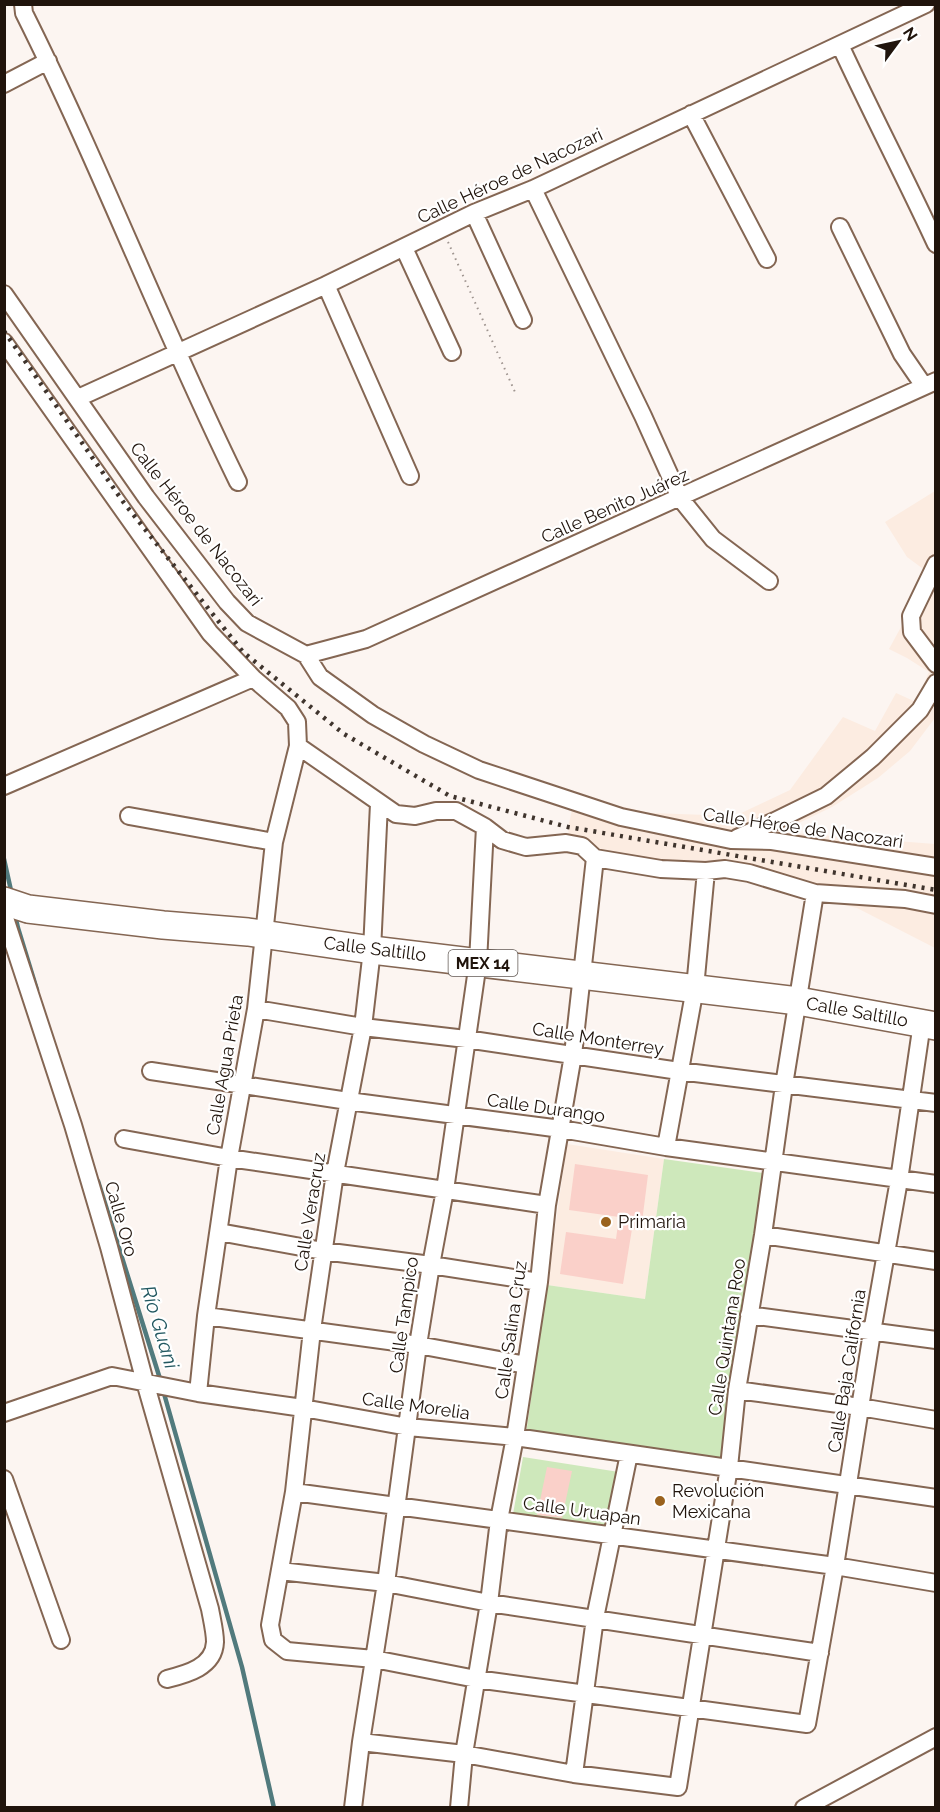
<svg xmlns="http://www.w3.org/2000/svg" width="940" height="1812" font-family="Raleway,sans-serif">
	<rect width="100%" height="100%" fill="#fcf5f1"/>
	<path fill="#fcece1" d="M935,491V718L910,751L878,778L832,807L780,832L935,844V948L857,908L796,894L704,865L609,854L569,836L568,828L575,796L651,813L735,816L790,790L843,717L875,731L896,693L916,702L929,672L907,658L889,649L930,574L907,557L885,522Z
		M567,1144L664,1159L645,1299L547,1285Z"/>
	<path fill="#cee8bb" d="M664,1159L763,1173L721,1470L525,1441L547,1285L645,1299Z
		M523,1457L619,1472L609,1536L512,1520Z"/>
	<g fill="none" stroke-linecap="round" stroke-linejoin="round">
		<path stroke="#517a7d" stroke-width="4.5" d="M4,859L12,895
			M15,915L18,928L37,990
			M98,1181L161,1382
			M163,1390L242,1667L274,1808"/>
	</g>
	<path fill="#fad0c9" d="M575,1164L648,1175L641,1230L632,1229L623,1284L560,1274L566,1232L616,1239L619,1217L569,1210Z
		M547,1467L572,1471L562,1518L537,1515Z"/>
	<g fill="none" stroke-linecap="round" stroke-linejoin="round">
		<defs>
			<path id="street" d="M23,4L24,13C101,167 162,328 238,482
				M840,45C871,112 905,177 936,244
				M4,84L48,61
				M691,114L767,259
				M533,189L643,416L680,498L713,539L769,581
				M474,213L523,320
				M840,227L902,354L924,386
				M404,248L452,352
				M326,285L410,476
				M4,294L146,497L227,602L247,623L306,655L320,677L373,715L424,744L479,770L621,817L731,840L772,841L936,867
				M4,342L210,633L253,678L288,708L297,722L298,746L274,842L256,1009L229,1158L206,1316L198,1393
				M78,398L326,285L474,213L533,189L926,4
				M936,564L911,616L912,632L936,664
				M306,655L366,639L936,381
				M298,746L396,814L415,816L436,811H456L485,827L502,840L526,847L566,843L582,846L595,858L661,869L706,871L725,869L749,873L815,893L905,899L936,905
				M4,786L253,678
				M379,804L372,950L363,1027L335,1173L312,1330L294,1492L270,1625L273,1640L287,1651L374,1659L476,1679L807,1724L835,1566L872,1332L899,1180L922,1023
				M129,816L274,842
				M737,838L775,821L826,796L873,757L920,710L936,683
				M4,915L73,1125L109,1247L145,1382L210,1609C212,1620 215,1632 215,1642C214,1667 187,1674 167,1679
				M256,1009L363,1027L466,1039L679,1071L936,1103
				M151,1071L348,1101L561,1129L666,1147L936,1184
				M124,1139L229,1158L547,1205
				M666,1147L695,988L706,871
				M219,1232L323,1251L431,1265L539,1282
				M763,1235L936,1261
				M749,1315L936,1340
				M206,1316L418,1345L526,1365
				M737,1390L860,1407L936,1420
				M4,1413L112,1376L198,1393L303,1408L408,1427L515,1437L936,1498
				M4,1479L61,1640
				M294,1492L835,1566L936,1583
				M280,1571L386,1583L489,1603L820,1653
				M361,1742L464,1754L574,1774L678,1787L729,1467L737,1390L763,1235L784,1085L815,893
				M574,1774L595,1618L629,1454
				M353,1808L361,1742L386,1583L418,1345L431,1265L445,1190L478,962L485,827
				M459,1808L464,1754L489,1603L499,1520L515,1437L539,1282L547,1205L573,1055L595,858
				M804,1808L936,1737"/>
			<path id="primary" d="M4,901L28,909L163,925L248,932L372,950L798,1001L936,1026"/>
		</defs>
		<use href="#street" stroke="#846653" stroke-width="20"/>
		<use href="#primary" stroke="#846653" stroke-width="30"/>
		<path stroke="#9f9590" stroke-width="2" stroke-dasharray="1.5 4.5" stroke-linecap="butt" d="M448,242L515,392"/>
		<use href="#street" stroke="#fff" stroke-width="16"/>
		<use href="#primary" stroke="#fff" stroke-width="27"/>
		<path stroke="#3f342d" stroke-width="4.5" stroke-dasharray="3 6" stroke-linecap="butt" d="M4,331L124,503L243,652L344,734L450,796L568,827L936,890"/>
	</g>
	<g fill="#9a621d" stroke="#fff" stroke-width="2">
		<circle cx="606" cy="1222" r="6"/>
		<circle cx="660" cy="1501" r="6"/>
	</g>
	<g text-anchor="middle" stroke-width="4.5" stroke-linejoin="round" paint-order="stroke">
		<rect fill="#fff" stroke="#635a55" stroke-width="1.5" x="448.5" y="950" width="69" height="26" rx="4.5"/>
		<g font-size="16" font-weight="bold" fill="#20140c">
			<text x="483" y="969">MEX 14</text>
		</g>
		<g font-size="18" fill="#20140c" stroke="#fff">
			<text transform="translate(510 176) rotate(-25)" y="6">Calle Héroe de Nacozari</text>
			<text transform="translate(615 506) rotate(-24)" y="6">Calle Benito Juárez</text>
			<text transform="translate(196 524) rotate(52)" y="6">Calle Héroe de Nacozari</text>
			<text transform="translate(803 828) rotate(8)" y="6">Calle Héroe de Nacozari</text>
			<text transform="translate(375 949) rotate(7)" y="6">Calle Saltillo</text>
			<text transform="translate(857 1012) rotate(10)" y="6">Calle Saltillo</text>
			<text transform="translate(598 1039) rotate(9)" y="6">Calle Monterrey</text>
			<text transform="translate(225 1065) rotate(-80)" y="6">Calle Agua Prieta</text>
			<text transform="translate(546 1108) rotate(8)" y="6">Calle Durango</text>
			<text transform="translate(310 1212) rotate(-81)" y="6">Calle Veracruz</text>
			<text transform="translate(121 1219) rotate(74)" y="6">Calle Oro</text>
			<text transform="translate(404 1315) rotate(-82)" y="6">Calle Tampico</text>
			<text transform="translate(511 1330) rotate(-82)" y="6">Calle Salina Cruz</text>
			<text transform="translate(727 1337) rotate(-81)" y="6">Calle Quintana Roo</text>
			<text transform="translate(847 1371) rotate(-81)" y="6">Calle Baja California</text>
			<text transform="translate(416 1406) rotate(8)" y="6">Calle Morelia</text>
			<text transform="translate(582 1511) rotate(8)" y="6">Calle Uruapan</text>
		</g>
		<g font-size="18" fill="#20140c" stroke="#fff" text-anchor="start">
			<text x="618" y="1228">Primaria</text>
			<text x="672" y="1497">Revolución<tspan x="672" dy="21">Mexicana</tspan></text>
		</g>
		<g font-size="20" font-style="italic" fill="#225860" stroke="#fff">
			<text transform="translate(160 1327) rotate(73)" y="7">Río Guani</text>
		</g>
	</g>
	<rect width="940" height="1812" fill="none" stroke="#20140c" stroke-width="12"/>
	<g transform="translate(898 42) rotate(57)" stroke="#ffffff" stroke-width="4.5" paint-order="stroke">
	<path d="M0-4.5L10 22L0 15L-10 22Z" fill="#20140c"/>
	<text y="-9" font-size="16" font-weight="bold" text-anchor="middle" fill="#20140c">N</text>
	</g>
</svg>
